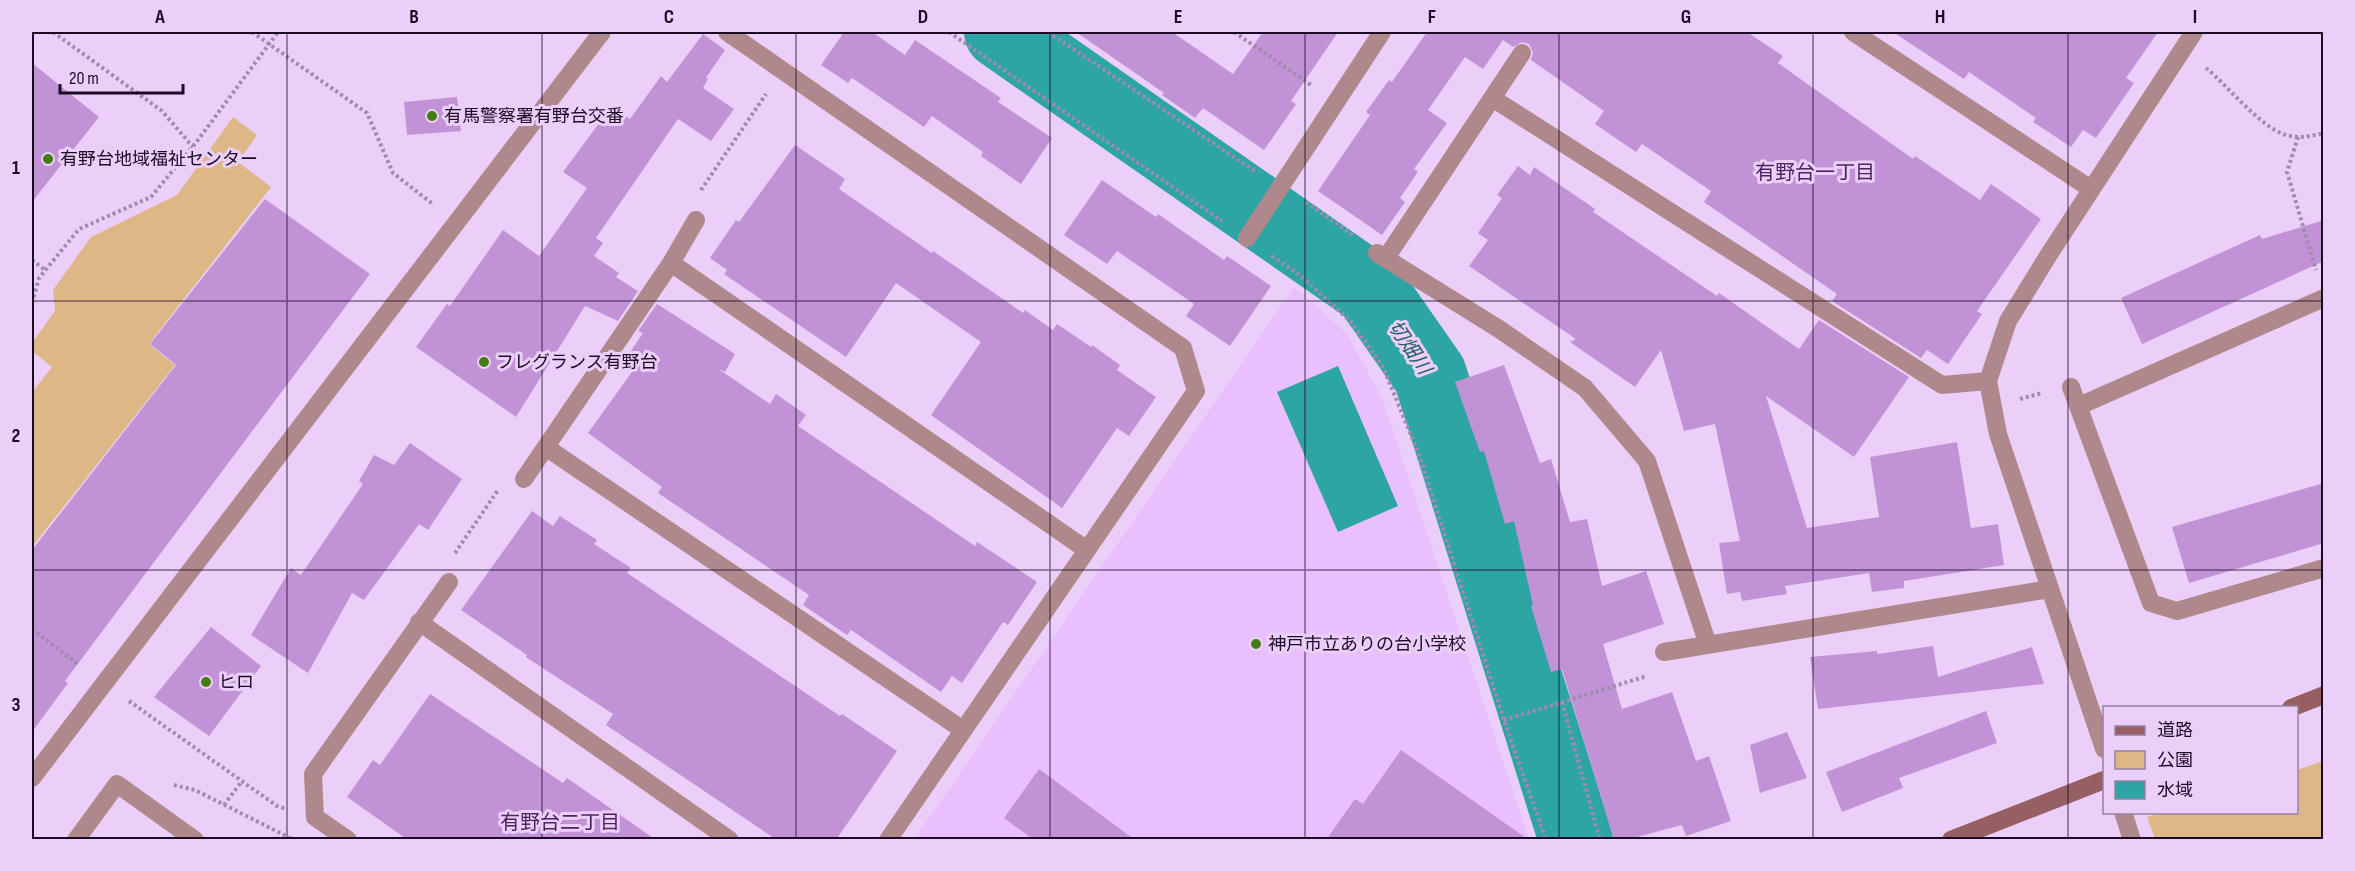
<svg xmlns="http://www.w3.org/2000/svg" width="2355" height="871" font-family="'Sofia Sans Condensed','Noto Sans JP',sans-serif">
	<rect width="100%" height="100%" fill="#ebcff9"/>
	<path fill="#e9c0fd" d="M1294,287L1347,334L1383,400L1529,839L914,840Z"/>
	<path fill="#ddb886" d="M233,117L257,135L238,162L271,187L149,344L175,365L32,547V392L52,367L32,351V343L55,311L53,290L91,237L177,195Z
		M2323,761V839H2155L2147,817L2161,813L2296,812L2297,770Z"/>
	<path fill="#2da5a5" d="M1338,366L1398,506L1338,532L1277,392Z"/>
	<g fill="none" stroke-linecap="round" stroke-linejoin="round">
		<path stroke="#2da5a5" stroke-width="74" d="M1001,32L1370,289L1430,375L1576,840"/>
	</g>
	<path fill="#c193d6" d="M844,32H872L905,55L915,40L1001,98L998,102L1052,138L1021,184L981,156L983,152L932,116L924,127L852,78L848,83L821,65Z
		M1076,32H1172L1233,74L1263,32H1338L1291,101L1296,104L1264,150L1203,108L1195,118L1162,95L1164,93Z
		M1427,32H1747L1783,56L1778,63L1913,159L1915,156L1980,200L1991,184L2041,219L1977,311L1982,314L1948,364L1927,350L1921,358L1832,301L1837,294L1704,202L1711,191L1642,144L1636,152L1595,124L1604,111L1531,60L1533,53L1529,44L1522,42L1513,47L1503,40L1483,69L1465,57L1428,110L1447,123L1414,169L1418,172L1400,198L1405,202L1382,235L1318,191L1370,115L1366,112L1389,80L1392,82Z
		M1893,32H2158L2126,78L2134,83L2096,138L2083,130L2071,147L2033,122L2036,118L1969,72L1964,79Z
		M703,34L725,50L706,78L708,79L703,88L734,109L711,141L678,119L596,238L603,243L594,256L619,273L616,277L638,291L618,321L585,306L516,417L416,347L447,304L450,306L503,230L539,256L587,188L563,172L611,107L630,119L661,76L667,82Z
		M32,63L99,117L32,202Z
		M457,97L461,131L407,135L404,102Z
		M795,145L845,179L839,189L932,253L933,251L1023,313L1025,310L1053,330L1057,324L1091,347L1092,345L1120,365L1117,370L1156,397L1129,436L1117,428L1062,508L931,415L981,342L896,283L846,357L724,274L727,270L710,258L736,220L739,222Z
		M1518,166L1530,175L1534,167L1595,209L1593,212L1717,296L1719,293L1799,349L1819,320L1909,377L1854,457L1766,396L1807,528L1879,517L1870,457L1957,442L1971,528L1998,524L2004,565L1904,581V588L1872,592L1869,573L1785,586L1787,594L1742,601L1740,592L1727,594L1719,543L1740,541L1715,424L1684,431L1661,350L1635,387L1570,342L1576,339L1469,266L1488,240L1478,233L1502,198L1497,195Z
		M1102,180L1156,217L1158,214L1224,260L1227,256L1271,286L1230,346L1186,316L1194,304L1117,251L1107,264L1064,235Z
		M265,199L370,274L65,681L68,683L32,732V550L176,365L150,344Z
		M2324,220V261L2142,344L2121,298L2260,235L2262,239Z
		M657,304L735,354L725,372L717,368L770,404L776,394L806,415L798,426L975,546L977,542L1037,582L1008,625L1003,622L962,683L952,676L941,692L851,630L847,635L803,605L809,595L658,493L662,487L588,433L642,358L631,351L643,333L638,331Z
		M1504,365L1540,463L1551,459L1570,522L1587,519L1602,586L1646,571L1664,624L1603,644L1622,709L1672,692L1696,761L1709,756L1731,821L1686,836L1682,825L1626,840H1614L1562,669L1551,672L1531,606L1533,605L1514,521L1505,524L1484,451L1480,452L1455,382Z
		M410,443L462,479L428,530L419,524L364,600L352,593L308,673L251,635L291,568L301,575L363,484L359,481L374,455L394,465Z
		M2324,483V543L2189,583L2172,527Z
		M532,511L553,526L560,516L597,540L594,544L631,568L627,573L840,716L842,714L897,751L836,840H777L606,725L613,714L526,657L527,655L461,610Z
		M211,627L261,666L209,736L154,697Z
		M1933,646L1938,677L2032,647L2044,684L1818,709L1810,657L1877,651V654Z
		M430,694L563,783L567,778L656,840H408L347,797L373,760L380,765Z
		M1986,711L1997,743L1899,778L1903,788L1842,812L1826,772Z
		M1787,732L1807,778L1760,793L1750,745Z
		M1401,750L1529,840H1326L1355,799L1363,804Z
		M1039,769L1135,840H1034L1004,818Z"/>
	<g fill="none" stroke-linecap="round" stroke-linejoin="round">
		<path stroke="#a28aae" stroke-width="4" stroke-dasharray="3 3" stroke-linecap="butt" d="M53,32L162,111L193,147
			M252,32L367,113L393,173L434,205
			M949,32L1222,221
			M1048,32L1256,172
			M1234,32L1311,85
			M2206,68C2228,86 2260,127 2286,135C2299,139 2311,136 2324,133
			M2298,137L2287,172L2316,270
			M701,190L766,94
			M1306,202L1354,236
			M1272,256L1300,275L1351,322L1383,367L1420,457L1504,720L1546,840
			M32,260L45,270
			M32,303L39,278L79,229L151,197L198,140L278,32
			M2020,399L2042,393
			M455,553L498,490
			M32,629L79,665
			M129,701L277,806L286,809
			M1562,702L1600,840
			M1504,720L1647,676
			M174,785L195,790L292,839
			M224,805L242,781"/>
		<path stroke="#ae888a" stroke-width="18" d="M727,32L1183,348L1196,391L888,840
			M1853,32L2091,189
			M1492,98L1942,385L1988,381
			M1247,238L1382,32
			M1377,253L1499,329L1585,388L1647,461L1708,645
			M1386,258L1522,53
			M671,263L1087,550
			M2071,387L2151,603L2177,611L2324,568
			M2079,406L2324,298
			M547,448L963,730
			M524,479L671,263L696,220
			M419,622L730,840
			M1664,652L2050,589
			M2104,749L1998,434L1988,381L2008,321L2048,256L2194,32
			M32,778L602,32
			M2123,812L2132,840
			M76,840L117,784L195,840
			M348,840L315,817L313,774L449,582"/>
		<path stroke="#965f63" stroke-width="18" d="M2291,708L2324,695
			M1951,840L2104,780"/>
	</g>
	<path fill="none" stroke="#1c0b24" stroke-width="1.5" stroke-opacity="0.55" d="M287,32V840M542,32V840M796,32V840M1050,32V840M1305,32V840M1559,32V840M1813,32V840M2068,32V840M32,301H2324M32,570H2324"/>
	<g fill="#447c12" stroke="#ebcff9" stroke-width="2">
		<circle cx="432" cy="116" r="6"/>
		<circle cx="48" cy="159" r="6"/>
		<circle cx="484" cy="362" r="6"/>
		<circle cx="1256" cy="644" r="6"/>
		<circle cx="206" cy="682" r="6"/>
	</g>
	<g text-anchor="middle" stroke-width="6" stroke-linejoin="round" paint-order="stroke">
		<g font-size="18" fill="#1c0b24" stroke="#ebcff9" text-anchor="start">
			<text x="444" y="122">有馬警察署有野台交番</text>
			<text x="60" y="165">有野台地域福祉センター</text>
			<text x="496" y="368">フレグランス有野台</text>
			<text x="1268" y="650">神戸市立ありの台小学校</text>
			<text x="218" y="688">ヒロ</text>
		</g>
		<g font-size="20" fill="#4c235e" stroke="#ebcff9">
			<text x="1815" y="179">有野台一丁目</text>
			<text x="560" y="829">有野台二丁目</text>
		</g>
		<g font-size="20" font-style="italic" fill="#226060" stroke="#ebcff9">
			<text transform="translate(1410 347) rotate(56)" y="7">切畑川</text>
		</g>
	</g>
	<rect width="2355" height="871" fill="none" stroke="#ebcff9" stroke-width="66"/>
	<rect x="2103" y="706" width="195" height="108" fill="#ebcff9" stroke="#9881a4" stroke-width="1.5"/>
	<rect x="2115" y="726" width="30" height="9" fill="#965f63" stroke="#9881a4" stroke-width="1.5"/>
	<text x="2157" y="736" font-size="18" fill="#1c0b24">道路</text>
	<rect x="2115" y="751" width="30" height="18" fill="#ddb886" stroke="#9881a4" stroke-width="1.5"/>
	<text x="2157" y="766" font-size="18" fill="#1c0b24">公園</text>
	<rect x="2115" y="781" width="30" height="18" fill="#2da5a5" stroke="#9881a4" stroke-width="1.5"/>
	<text x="2157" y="796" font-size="18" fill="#1c0b24">水域</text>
	<path d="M60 84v9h123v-9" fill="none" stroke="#1c0b24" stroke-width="3"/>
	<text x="69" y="84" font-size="18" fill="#1c0b24" stroke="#ebcff9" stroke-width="4.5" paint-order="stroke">20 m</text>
	<rect x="33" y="33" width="2289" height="805" fill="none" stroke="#1c0b24" stroke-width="2"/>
	<g font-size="20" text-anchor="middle" font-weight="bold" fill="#1c0b24">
		<text x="160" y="23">A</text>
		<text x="414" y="23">B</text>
		<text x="669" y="23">C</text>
		<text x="923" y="23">D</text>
		<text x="1178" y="23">E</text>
		<text x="1432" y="23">F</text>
		<text x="1686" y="23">G</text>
		<text x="1940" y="23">H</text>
		<text x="2195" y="23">I</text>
		<text x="16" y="174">1</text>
		<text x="16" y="442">2</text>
		<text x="16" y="711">3</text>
	</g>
</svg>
